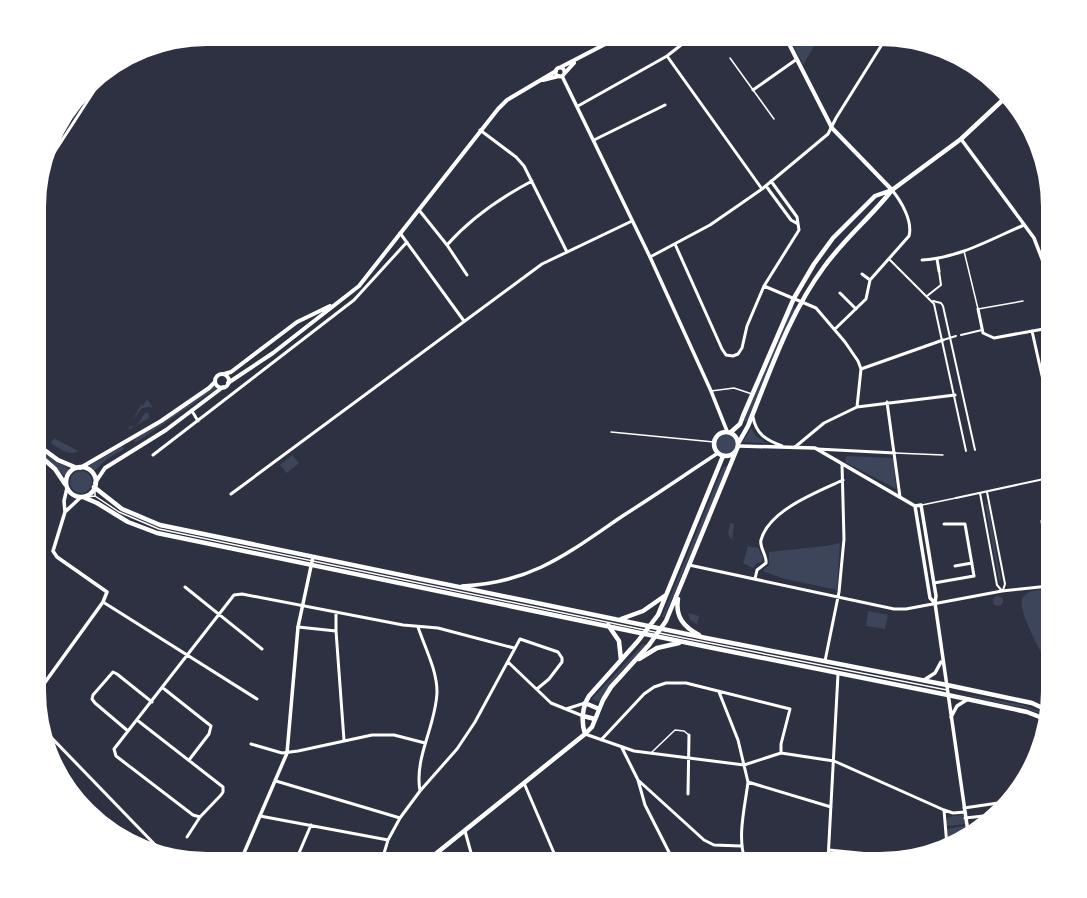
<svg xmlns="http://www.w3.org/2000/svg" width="1087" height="898" font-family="Cabin,sans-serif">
	<rect width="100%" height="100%" fill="#2d3142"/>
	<path fill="#3c4559" d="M790,38H819L803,65Z
		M791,306L796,309L748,422L743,420Z
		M214,386L216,389L135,443L134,440Z
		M147,399L153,408L149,407L142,408L132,421L141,405L143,406Z
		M145,413H149V418L128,430L130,426C139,428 140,419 145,413Z
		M751,428L756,436L766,443L743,442Z
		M716 444a10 10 0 1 1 20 0a10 10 0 1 1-20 0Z
		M54,438L78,451C70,457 58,448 51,443Z
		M123,446L124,449L107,459L94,471L89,466Z
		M39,449L69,469L64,476L39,451Z
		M292,455L299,463L287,473L280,465Z
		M847,456L894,458L896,489L845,462Z
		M728,466L664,617H662L723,467Z
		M70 482a11 11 0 1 1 22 0a11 11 0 1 1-22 0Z
		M988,504L1001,580L999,581L985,505Z
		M730,523L734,524L732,540L728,534Z
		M840,543L837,590L785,579L762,571L769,565V552L826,546Z
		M748,546L758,548L763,557L762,562L757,563L753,568L743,563Z
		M1049,589V668C1043,655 1015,608 1023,597C1029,589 1040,590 1049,589Z
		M993 601a5 5 0 1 1 10 0a5 5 0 1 1-10 0Z
		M868,611L888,615L885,629L866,626Z
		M688,613L699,616L697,624L690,620Z
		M643,644L647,645L621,671L599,702L592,699Z
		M953,692L1023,705L1045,713L1044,715L1023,707L1012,706Z
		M964,814L965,824L947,826L946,821L949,817Z
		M965,826L966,833L949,844L947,829Z"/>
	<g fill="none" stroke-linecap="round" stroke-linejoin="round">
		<path stroke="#fff" stroke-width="1.5" d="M730,58L774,119
			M964,251L978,309L1023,301
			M711,391L734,388L752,394
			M611,432L714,442
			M895,453L943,455
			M95,489V496L119,512L159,529L669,635L947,690
			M87,497L95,496
			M922,505L956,498
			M652,752L675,730L684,731L689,735"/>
		<path stroke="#fff" stroke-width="2" d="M1042,254L1049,253
			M889,259L934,304L966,451
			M927,296L941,285L939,271
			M933,301L941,303L943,306L975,450
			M961,335L982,330
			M943,340L956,336
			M987,492L1005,584L1003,590
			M980,493L997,585L1002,591
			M956,498L1044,479"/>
		<path stroke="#fff" stroke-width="3" d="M667,56L762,189
			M753,90L797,59
			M578,106L667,56L690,38
			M480,130L516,157L524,166L567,252
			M594,140L665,105
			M46,165L105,74
			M766,186L791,220L798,224
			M419,210L447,245L467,275
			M400,233L464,321
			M675,244L722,349L726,355L733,356L738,354L742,348L747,326L764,286L799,230L797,217L771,181
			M447,245C471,218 500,198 532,181
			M1042,254L1049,247
			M650,257L710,225L739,205L762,189L828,134L836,118L886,38
			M937,259L939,271
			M922,260C959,258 991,239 1024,225
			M862,274L870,280
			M764,286L816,308L845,342L858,361L861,369L857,407
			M840,293L856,309
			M978,309L983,333L994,338L1049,328
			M835,329L866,299L870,280L909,236C913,221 901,201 892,190
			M1032,331L1043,380
			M861,369L943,340
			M887,402L900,497
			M192,411L198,421
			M753,417C756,434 766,440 782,446
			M795,447L824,423L857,407L955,395
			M817,449L895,453
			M153,455L354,300L407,242
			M1044,479L1049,478
			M231,494L542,264L632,221
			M689,565L894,609H906L1002,591L1049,586
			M955,566L972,563
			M1049,570L1042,521L1049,522
			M755,579L757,570L766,563C767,555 759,547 761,540C769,510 817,492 843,480
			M934,583L974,576L965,524H944
			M185,587L262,649
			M103,602L257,699
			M336,612V631L344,740
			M298,627L336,631
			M418,627C425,648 437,670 437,692C436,726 414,757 420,791
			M825,661L839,592L844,539L842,464
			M508,662L551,703L583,716
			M163,688L211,726L209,734L189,760
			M719,692L738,740L748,782L831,807
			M566,709L585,703
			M137,720L223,787V792L221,795L200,817L193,815L116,756L114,749L234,595L242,594L403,625L438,628L514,648
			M128,731L95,703L92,699L93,695L113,672L117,674L152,702
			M46,732L162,852
			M585,734L634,751L744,765L781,753L834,761L944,810L953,813L965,812
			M601,740L644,694L654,687L666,683H686L790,709L781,744V753
			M251,744L282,753L298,751L372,735H394L425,743
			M622,748L638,780L704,840L714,845L741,846
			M638,780L645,805L673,860
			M276,781L400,818
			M524,783L557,860
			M688,794L689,735
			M79,798L86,805
			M964,808L1005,802
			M944,810L947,846
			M260,816L388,840
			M965,818L993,815
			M465,831L473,860
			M187,837L200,817
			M829,850L879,855
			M296,860L311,825
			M382,860L388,840L400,818L420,791L457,749L475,722L520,639L558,652L562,658V662L549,679L537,689
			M745,860C737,836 745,807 748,782
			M828,860L838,674"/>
		<path stroke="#fff" stroke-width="3.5" d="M562,76L650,257L711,391L727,431
			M961,139L1034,238L1049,277
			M739,446L815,448L915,506
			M915,506L921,505L936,596L935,603L968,832
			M915,506L930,598L935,603
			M65,512L81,497
			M462,586C531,583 567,554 621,517C654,496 686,474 718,453
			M924,680L935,673L941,662
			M38,692L103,602L107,592L57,557L53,551L65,512L64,501L67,488
			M951,717L957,706L968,699
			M241,860L287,753L298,627L313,557"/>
		<path stroke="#fff" stroke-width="4" d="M786,38L832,128L892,190
			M561,67L617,38
			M555.5 72a4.5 4.5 0 1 1 9 0a4.5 4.5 0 1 1-9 0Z
			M564,74L574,63
			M543,80L559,76
			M224,374L231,372L297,322L330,306
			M215 381a7 7 0 1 1 14 0a7 7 0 1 1-14 0Z
			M228,383L273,353L359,286L498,109L507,100L556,71
			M80,468L161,421L209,388L215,382
			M95,483L105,468L166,430L223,387"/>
		<path stroke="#fff" stroke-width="4.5" d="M714 444a12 12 0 1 1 24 0a12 12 0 1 1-24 0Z
			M731,432L740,424L743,416L794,298L814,264L833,238L875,196L892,190L961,139L1006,97
			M739,442L748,426C770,372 789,314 824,267C844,239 871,217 892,190
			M39,446L58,460L77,468
			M39,455L55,469L65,484
			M66 482a15 15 0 1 1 30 0a15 15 0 1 1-30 0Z
			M94,487L122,509L160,525L706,638L952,686L1032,703L1047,710
			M83,497L97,503L128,522L157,533L708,647L948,695L1027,712L1045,719
			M678,599C675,617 684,627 699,635
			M621,619L643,611L666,595
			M608,625L619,641L621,660
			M639,659L657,648L679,643
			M585,703L599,709
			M583,716L595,719
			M585,734C581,722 582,707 589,696L638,641L658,615L723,456
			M428,860L585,734L592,727L603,700L611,687L649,645L666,621L736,451"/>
	</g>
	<path d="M0 0H1087V898H0ZM207 45H880A162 162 0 0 1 1042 207V691A162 162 0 0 1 880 853H207A162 162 0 0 1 45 691V207A162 162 0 0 1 207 45Z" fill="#fff" fill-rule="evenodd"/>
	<path fill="none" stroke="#fff" stroke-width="2" d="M207 45H880A162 162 0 0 1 1042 207V691A162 162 0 0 1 880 853H207A162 162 0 0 1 45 691V207A162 162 0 0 1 207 45Z"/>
</svg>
